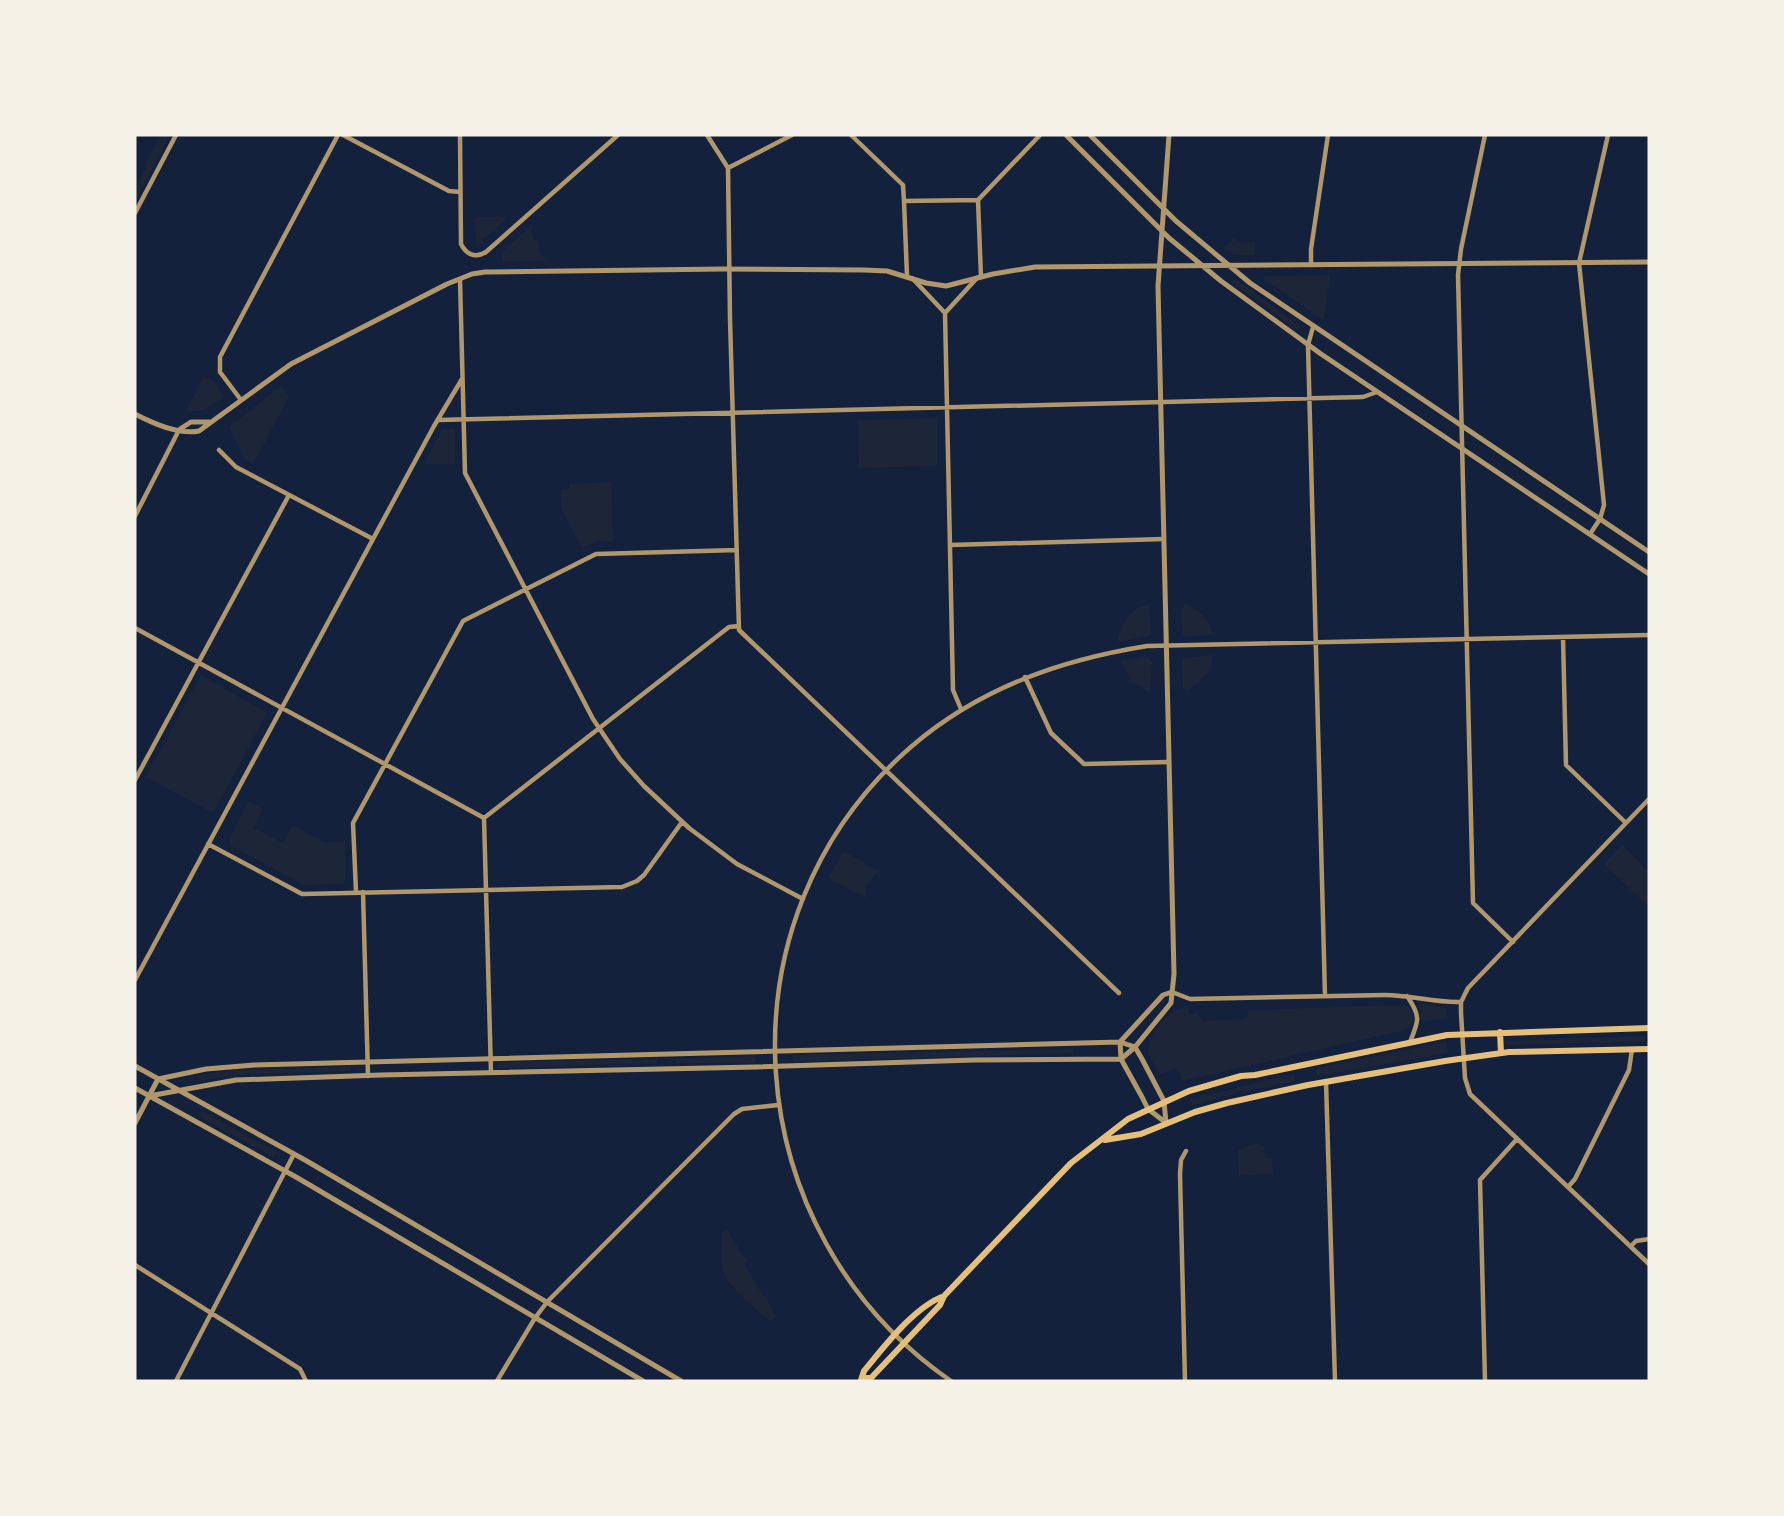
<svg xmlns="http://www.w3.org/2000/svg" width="1784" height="1516" font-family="Raleway,sans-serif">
	<rect width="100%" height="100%" fill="#14213d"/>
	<path fill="#1d2539" d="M165,135H170L135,201V189L146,167L145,165L160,136L164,138Z
		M477,217H505L506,219L477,245L474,220Z
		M532,225L533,228L531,230L534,240L537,239L540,247L538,248L546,261H503L501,253Z
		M1234,238L1242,243L1255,241V255H1234L1225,247Z
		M1330,275L1324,321L1263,278L1264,276Z
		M1230,281H1238L1300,326V329L1297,330Z
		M204,377L214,381L224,397L204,410L189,412L188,407Z
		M281,386L289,397L253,464L245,459L229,427Z
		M937,418V466L859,468L858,420Z
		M442,429H455V464H424Z
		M611,482L613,541H597L582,548L561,508V490L569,489V484Z
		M1184,604C1198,607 1210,620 1213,635L1186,637L1183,635L1181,613Z
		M1149,605L1151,631L1149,636L1118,642C1120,625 1132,606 1149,605Z
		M1213,655C1213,671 1200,684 1186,691L1183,687L1182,661L1184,658Z
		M1146,656L1152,662L1150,693L1131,681L1121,661Z
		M201,675L267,713L213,813L146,777Z
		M249,801L263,809L254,828L283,843L293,825L324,842L346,841L345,881L342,884L304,885L231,846L229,840Z
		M1622,845L1649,872V907L1604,864Z
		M844,851L878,871L866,886V898L828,878Z
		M1418,1003L1446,1008L1447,1018L1422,1022Z
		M1403,1005L1409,1007L1413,1013V1023L1405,1030L1182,1081L1178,1068L1160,1074C1156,1068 1151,1061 1149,1055C1144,1035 1170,1008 1188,1006L1189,1014H1197L1203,1021L1244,1019L1248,1016V1010Z
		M1645,1036V1041L1507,1045L1505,1041Z
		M1447,1042L1448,1053L1317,1076V1068Z
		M1073,1049V1053L793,1062V1055Z
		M755,1056L756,1063H676V1059Z
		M657,1059V1063L498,1068V1063L502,1062Z
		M350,1067V1071H348L245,1074L202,1080L196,1076L231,1070Z
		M1294,1074L1295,1081L1242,1092L1192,1105L1190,1099Z
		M202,1111L277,1152L273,1157L198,1116Z
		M1258,1143L1264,1147L1265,1158H1272L1273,1174L1239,1176L1238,1150H1243V1147Z
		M727,1230L747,1262L744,1263L763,1296H765L776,1317L770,1321C757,1310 724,1284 722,1267C720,1256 722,1244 722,1233Z"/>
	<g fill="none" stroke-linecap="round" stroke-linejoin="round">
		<path stroke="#b1986c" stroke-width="4.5" d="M343,135L449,191L460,192
			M460,135L461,244C466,254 475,259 486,252L618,135
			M707,135L728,168L730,319L739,630L1119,993
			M851,135L903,185L904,201
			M1485,135L1461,249L1458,275L1473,903L1513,942
			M728,168L792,135
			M978,200L1040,135
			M135,213L176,135
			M1311,265V249L1328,135
			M907,276L904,201L978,200L981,277
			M460,279L465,473L593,719L620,759L644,786L689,828L737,864L803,899
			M913,279L945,313L953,690L961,709
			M945,313L977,278
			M1313,327L1308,345L1325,996
			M241,400L220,372V357L338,135
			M438,420L1363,397L1377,392
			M219,450L236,467L373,539
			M135,516L179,430
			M1590,534L1600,519L1604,505L1579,263L1608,135
			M950,545L1164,539
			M135,628L484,818
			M1563,637L1566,765L1626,823
			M1025,677L1051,733L1084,764L1169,762
			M135,780L289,495
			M1649,799L1468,988L1461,1002V1013L1465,1078L1470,1094L1649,1264
			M484,818L729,627L739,626
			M484,818L491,1073
			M208,844L302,894L622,887L637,881L644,875L682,822
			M356,892L353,823L463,621L596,554L737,550
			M363,892L368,1076
			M135,980L434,426L462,379
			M1172,992L1190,999L1385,995C1411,995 1435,1003 1461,1002
			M1407,996C1421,1016 1419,1021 1410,1042
			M1326,1082L1335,1381
			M1568,1187L1575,1179L1629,1070L1632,1049
			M1631,1246L1636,1241L1649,1239
			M135,1265L300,1369L306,1381
			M176,1381L294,1154
			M497,1381L535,1318L547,1302L734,1114L742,1109L778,1105
			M951,1381C736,1233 712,918 912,746C980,688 1060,660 1147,646L1649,635
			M1185,1381L1180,1174L1181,1160L1186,1151
			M1485,1381L1480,1180L1517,1139"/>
		<path stroke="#b1986c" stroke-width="5" d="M1066,135L1169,238L1221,281L1321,354L1649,574
			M1090,135L1176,221L1250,283L1649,552
			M135,414C152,423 179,435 199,431L291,364L447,284L472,274L485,272L723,269L864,270L887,271L926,283L946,286L993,274L1035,267L1649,262
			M180,429L191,422H209
			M1121,1059L1135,1047L1171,1003L1174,974L1158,286L1169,135
			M135,1066L305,1160L681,1381
			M158,1079L206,1069L254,1065L1120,1042L1135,1047L1142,1059L1164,1101L1166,1123
			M135,1088L296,1177L643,1381
			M149,1096L236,1080L381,1075L756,1067L974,1060L1121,1059
			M1165,1122L1148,1109L1142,1097L1121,1059L1120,1042L1163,995L1172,992
			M135,1123L158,1079"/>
		<path stroke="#e5c07b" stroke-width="6" d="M1500,1032L1501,1053
			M1105,1140L1141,1134L1195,1112L1227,1103L1308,1085L1445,1061L1509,1052L1649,1049
			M863,1378H871L940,1305L944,1296L1071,1163L1128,1119L1189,1091L1241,1076L1255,1075L1447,1035L1649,1028
			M861,1380L864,1371C884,1347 914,1307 944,1296"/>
	</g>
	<rect width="1784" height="1516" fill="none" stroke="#f6f1e7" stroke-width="273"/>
</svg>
